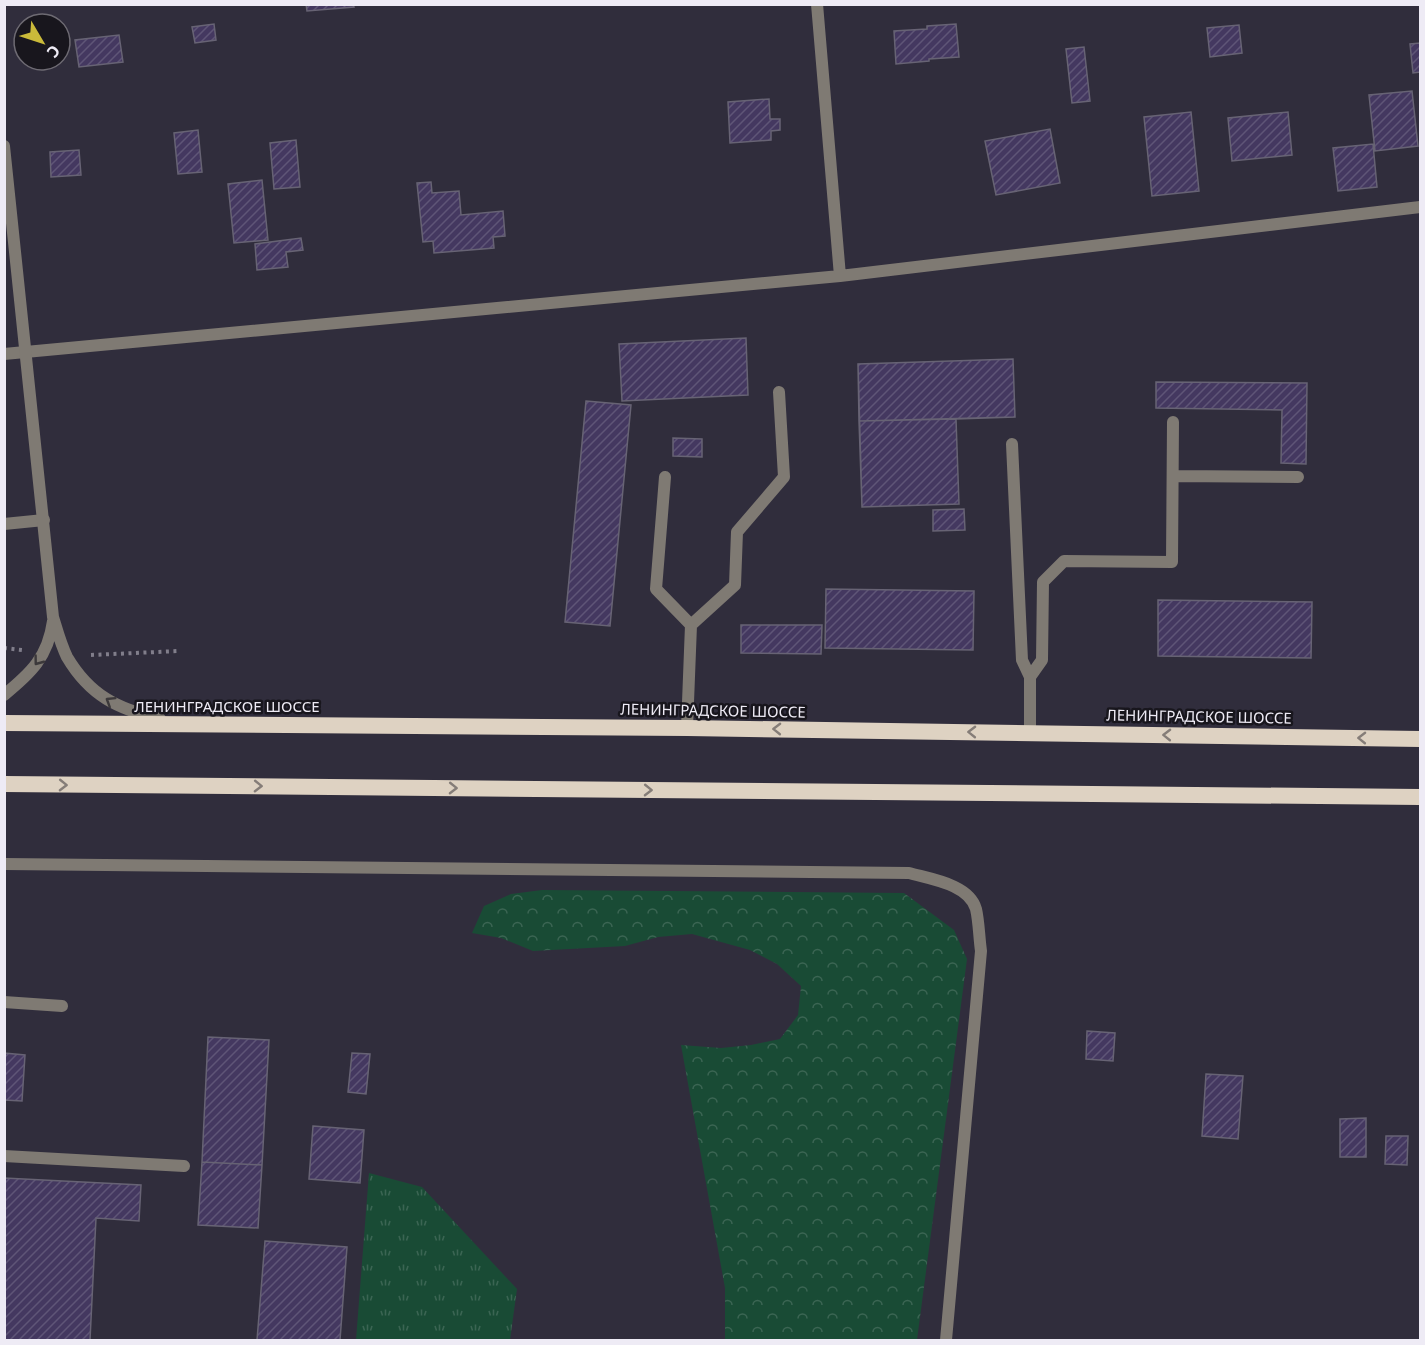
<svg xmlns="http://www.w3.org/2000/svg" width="1425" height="1345" font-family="'Noto Sans',sans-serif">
	<defs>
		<pattern id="grass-tufts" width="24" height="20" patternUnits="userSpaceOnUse" patternTransform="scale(1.5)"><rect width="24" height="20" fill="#194b35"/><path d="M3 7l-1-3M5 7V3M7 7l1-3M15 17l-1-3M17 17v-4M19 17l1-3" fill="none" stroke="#3b6553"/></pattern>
		<pattern id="forest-crowns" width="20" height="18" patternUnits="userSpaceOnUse" patternTransform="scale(1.5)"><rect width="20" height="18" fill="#194b35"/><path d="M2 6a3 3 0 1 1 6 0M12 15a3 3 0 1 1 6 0" fill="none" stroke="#3b6553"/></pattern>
		<pattern id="building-hatch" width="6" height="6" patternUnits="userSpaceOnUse" patternTransform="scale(1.5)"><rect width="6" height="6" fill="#443860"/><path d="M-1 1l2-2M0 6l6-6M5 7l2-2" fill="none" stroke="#5f5577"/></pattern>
	</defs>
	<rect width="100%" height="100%" fill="#302d3c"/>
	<path fill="url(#grass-tufts)" d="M369,1173L422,1187L517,1289L510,1340H356Z"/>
	<path fill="url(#forest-crowns)" d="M542,890L904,893L954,930L967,959L917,1340H725V1288L681,1045L721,1048L751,1045L780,1039L798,1015L801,986L777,964L750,950L692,934L658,937L625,946L533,951L501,938L472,933L484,906L511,894Z"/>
	<path fill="url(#building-hatch)" stroke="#676374" stroke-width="1.5" d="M306,4H353L354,7L307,11Z
		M214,24L216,40L195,43L192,27Z
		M956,24L959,57L929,59V61L896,64L894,31L927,29V26Z
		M1239,25L1242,53L1210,57L1207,28Z
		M119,35L123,62L79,67L75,40Z
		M1420,43V72L1413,73L1410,44Z
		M1084,47L1090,101L1072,103L1066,49Z
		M1412,91L1418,146L1375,151L1369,95Z
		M769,99L770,119H780V130L771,131V140L730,143L728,102Z
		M1191,112L1199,191L1152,196L1144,117Z
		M1288,112L1292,155L1232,161L1228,118Z
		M1050,129L1060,183L996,195L985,141Z
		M198,130L202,172L178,174L174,133Z
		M296,140L300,187L274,189L270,143Z
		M1373,144L1377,187L1338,191L1333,148Z
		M79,150L81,175L51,177L50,152Z
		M262,180L268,240L234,243L228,184Z
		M431,182L432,193L459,191L461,215L503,211L505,236L493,237L494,248L434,253L433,241L423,242L417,183Z
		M301,238L303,250L286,252L288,267L257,270L255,244Z
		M746,338L748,395L622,401L619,344Z
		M1013,359L1015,417L956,419L959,504L862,507L858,364Z
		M1013,359L1015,417L859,421L858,364Z
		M1156,382L1307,383L1306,464L1281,463L1282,410L1156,408Z
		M586,401L631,405L610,626L565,622Z
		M956,419L959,504L862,507L859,421Z
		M673,438L702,439V457L673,456Z
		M964,509L965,530L933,531V510Z
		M826,589L974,591L973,650L825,648Z
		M1158,600L1312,602L1311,658L1158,656Z
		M741,625H822L821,654L741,653Z
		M1087,1031L1115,1033L1113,1061L1086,1059Z
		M208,1037L269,1040L262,1165L202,1162Z
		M4,1053L25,1055L22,1101L4,1100Z
		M352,1053L370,1054L366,1094L348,1092Z
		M1206,1074L1243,1076L1238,1139L1202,1136Z
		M1366,1118V1157H1340V1119Z
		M313,1126L364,1130L360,1183L309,1179Z
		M1386,1136H1408L1407,1165L1385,1164Z
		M202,1162L262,1165L258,1228L198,1225Z
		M4,1178L141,1185L139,1221L96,1218L90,1340H4Z
		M265,1241L347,1247L340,1340H257Z"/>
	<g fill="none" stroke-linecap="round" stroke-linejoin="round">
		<path stroke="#817e8b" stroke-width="4" stroke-dasharray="3 4.5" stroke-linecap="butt" d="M4,648L22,650
			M91,655L179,651"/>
		<path stroke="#7f7a73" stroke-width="12" d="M1012,444L1022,660L1030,677
			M1173,476L1298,477
			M665,477L656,589L691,625
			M4,524L44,520
			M687,728L691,625L735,585L737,532L784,477L779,392
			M1030,732V677L1042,660L1043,582L1064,561L1172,562L1173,422
			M4,1002L62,1006
			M4,1156L184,1166"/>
		<path stroke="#7f7a73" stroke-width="12" d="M817,4L840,276
			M4,354L840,276L1420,207
			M4,864L909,873C930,879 969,884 976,909C979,922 979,937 981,951L946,1340"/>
		<path stroke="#7f7a73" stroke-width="12" d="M4,146L53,617C57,630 61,645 67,657C90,696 118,709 160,719
			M4,695C31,673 48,657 53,621"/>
		<path stroke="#ded2c2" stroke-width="16" d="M4,723L687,728L1420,739
			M4,784L1420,797"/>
	</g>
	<defs><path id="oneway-chevron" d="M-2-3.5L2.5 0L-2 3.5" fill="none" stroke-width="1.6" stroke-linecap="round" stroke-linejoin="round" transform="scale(1.5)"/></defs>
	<g stroke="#3c393b">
		<use href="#oneway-chevron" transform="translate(38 661) rotate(127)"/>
		<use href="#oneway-chevron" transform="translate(110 701) rotate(-148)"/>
	</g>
	<g stroke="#857d78">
		<use href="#oneway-chevron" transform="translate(777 729) rotate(-179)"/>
		<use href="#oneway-chevron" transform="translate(972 732) rotate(-179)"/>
		<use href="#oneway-chevron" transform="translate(1167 735) rotate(-179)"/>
		<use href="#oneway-chevron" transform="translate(1362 738) rotate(-179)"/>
		<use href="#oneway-chevron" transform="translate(63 785) rotate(1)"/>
		<use href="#oneway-chevron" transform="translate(258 786) rotate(1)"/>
		<use href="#oneway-chevron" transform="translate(453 788) rotate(1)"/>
		<use href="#oneway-chevron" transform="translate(648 790) rotate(1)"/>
	</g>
	<g text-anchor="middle" stroke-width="5" stroke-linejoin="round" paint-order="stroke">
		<g font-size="15" fill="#eeebf5" stroke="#18161d">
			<text x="227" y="712">ЛЕНИНГРАДСКОЕ ШОССЕ</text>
			<text transform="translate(713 711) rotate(1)" y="5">ЛЕНИНГРАДСКОЕ ШОССЕ</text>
			<text transform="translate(1199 717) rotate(1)" y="5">ЛЕНИНГРАДСКОЕ ШОССЕ</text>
		</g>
	</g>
	<rect width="1425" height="1345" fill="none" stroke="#eeebf5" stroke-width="12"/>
	<g transform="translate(42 42) rotate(129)"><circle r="28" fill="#18161d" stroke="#6e6b73" stroke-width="1.5"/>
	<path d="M0-4.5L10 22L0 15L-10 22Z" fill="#caba3a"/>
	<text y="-9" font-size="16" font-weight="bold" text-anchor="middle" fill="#eeebf5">С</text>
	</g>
</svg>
